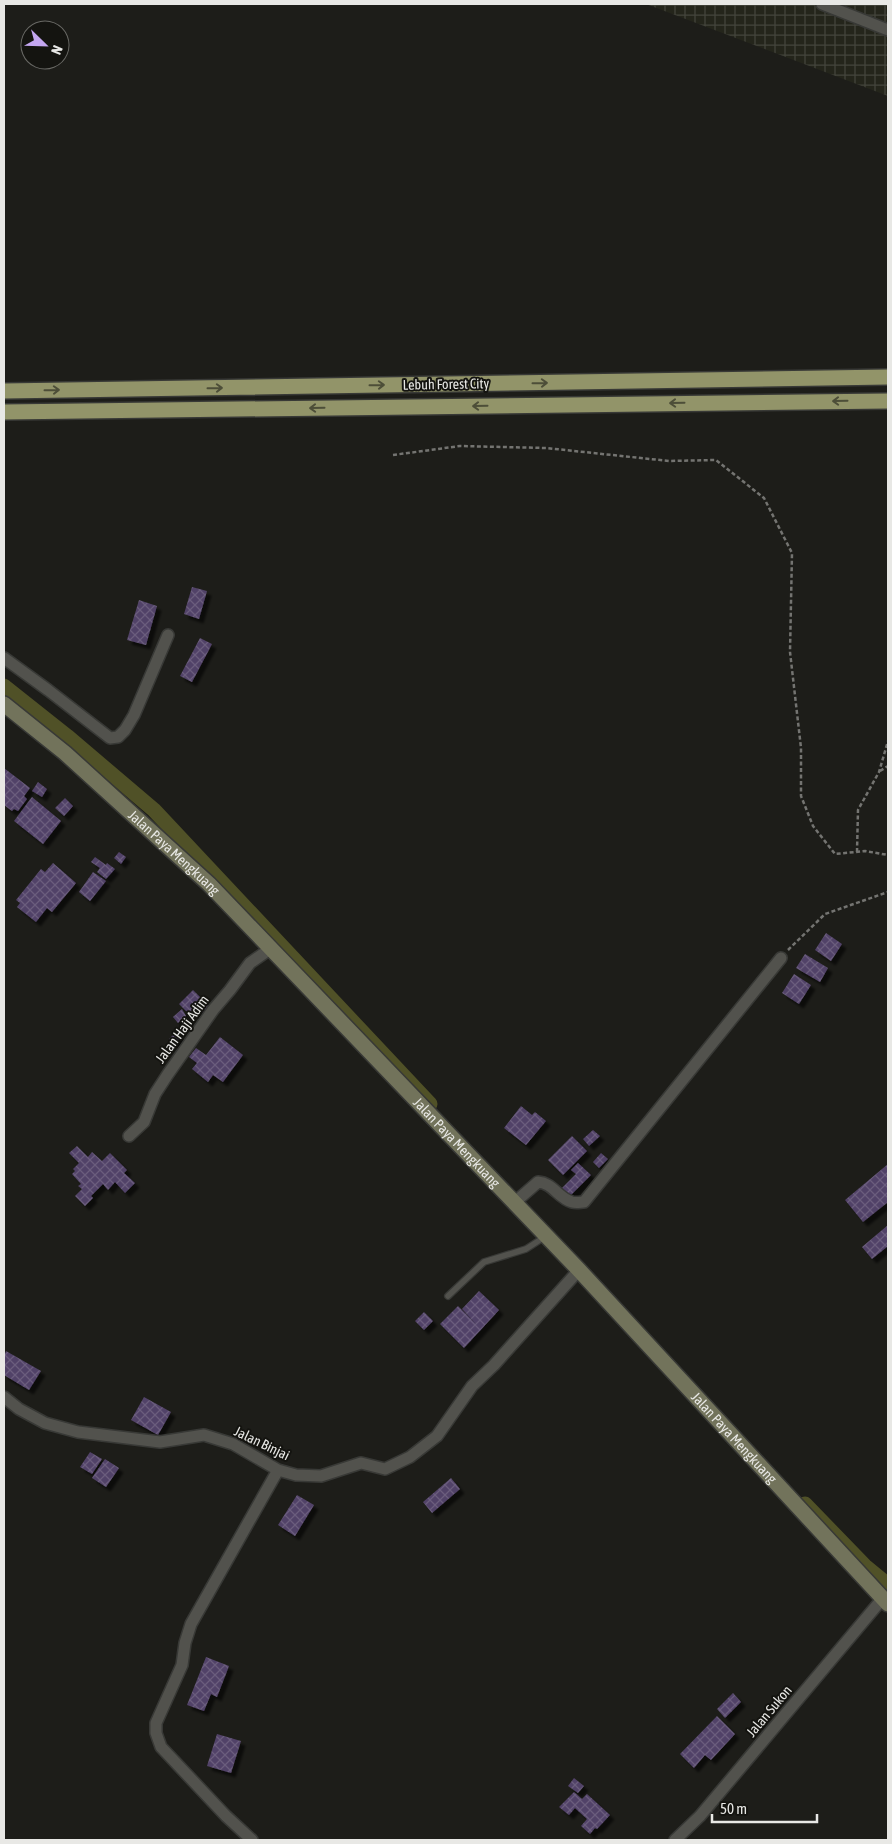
<svg xmlns="http://www.w3.org/2000/svg" width="892" height="1844" font-family="'Asap Condensed',sans-serif">
	<defs>
		<pattern id="industrial-grid" width="8" height="8" patternUnits="userSpaceOnUse" patternTransform="scale(1.25)"><rect width="8" height="8" fill="#24251b"/><path d="M0 4h8M4 0v8" fill="none" stroke="#44453c"/></pattern>
		<pattern id="building-cross-hatch" width="8" height="8" patternUnits="userSpaceOnUse" patternTransform="scale(1.25)"><rect width="8" height="8" fill="#514267"/><path d="M0 0l8 8M0 8l8-8" fill="none" stroke="#6a5d7d"/></pattern>
		<filter id="shadow"><feDropShadow dx="4.5" dy="4.5" stdDeviation="1" flood-color="#0009"/></filter>
	</defs>
	<rect width="100%" height="100%" fill="#1d1d19"/>
	<path fill="url(#industrial-grid)" d="M646,4H888V96Z"/>
	<g fill="none" stroke-linecap="round" stroke-linejoin="round">
		<path stroke="#505127" stroke-width="15" d="M4,686L67,736L154,810L430,1104
			M805,1504L865,1566L888,1585"/>
	</g>
	<path fill="url(#building-cross-hatch)" filter="url(#shadow)" d="M192,587L207,591L199,619L184,614Z
		M139,600L157,606L146,645L127,640Z
		M200,638L212,644L192,682L180,676Z
		M4,768L30,788L24,796L27,799L18,811L14,809L12,811L4,805Z
		M38,782L47,789L42,797L32,791Z
		M32,797L61,821L43,844L14,821Z
		M65,798L73,806L64,816L55,808Z
		M119,852L126,857L121,864L114,858Z
		M95,857L106,865L107,863L115,869L106,879L97,872L100,868L91,862Z
		M53,863L76,883L52,912L47,908L36,922L17,907L20,903L16,900L41,869L45,872Z
		M93,872L106,881L90,901L79,892Z
		M826,933L842,944L831,961L815,950Z
		M805,954L828,968L820,982L796,968Z
		M794,974L811,985L799,1004L782,993Z
		M193,990L209,1006L197,1017L191,1011L189,1014L179,1004Z
		M182,1009L186,1016L178,1023L173,1017Z
		M176,1032L181,1037L174,1044L169,1039Z
		M220,1037L243,1055L223,1082L213,1075L208,1082L192,1069L197,1063L189,1057L196,1048L206,1055Z
		M521,1106L532,1115L535,1112L546,1121L526,1145L504,1128Z
		M593,1130L600,1136L589,1146L583,1139Z
		M572,1136L587,1151L563,1175L548,1160Z
		M77,1146L88,1157L92,1152L102,1161L110,1153L127,1170L124,1173L135,1183L125,1193L115,1182L108,1190L103,1184L91,1196L93,1198L85,1206L75,1196L82,1189L78,1186L81,1184L72,1174L75,1171L73,1169L79,1163L69,1153Z
		M601,1153L608,1159L599,1168L593,1162Z
		M578,1163L591,1175L568,1198L560,1190L576,1174L571,1170Z
		M888,1164V1202L863,1222L845,1200Z
		M888,1225V1246L872,1259L862,1247Z
		M479,1291L499,1310L464,1348L440,1324L458,1306L477,1325L462,1309Z
		M424,1312L433,1321L424,1330L415,1321Z
		M6,1351L41,1371L29,1390L4,1375V1356Z
		M144,1397L171,1412L158,1435L131,1420Z
		M90,1452L102,1459L92,1474L80,1467Z
		M105,1459L119,1468L106,1487L92,1478Z
		M451,1478L460,1489L432,1513L423,1502Z
		M297,1495L314,1505L295,1536L278,1525Z
		M206,1657L229,1666L217,1697L211,1694L204,1711L187,1705Z
		M733,1693L741,1702L725,1718L717,1709Z
		M717,1716L735,1734L711,1760L705,1755L694,1768L680,1754Z
		M217,1734L241,1741L231,1773L207,1766Z
		M574,1778L584,1786L578,1793L568,1786Z
		M574,1792L582,1799L587,1794L610,1815L597,1829L595,1828L590,1834L581,1826L587,1819L575,1808L569,1815L559,1807Z"/>
	<g fill="none" stroke-linecap="round" stroke-linejoin="round">
		<defs>
			<path id="lane" d="M448,1296L484,1262L526,1249L546,1236"/>
			<path id="street" d="M822,4L888,30
				M4,658L48,690L110,738L118,737L125,730L134,715L168,635
				M129,1136L144,1122L155,1094L168,1074L213,1010L230,990L250,963L270,949
				M514,1203L538,1182C553,1183 558,1198 572,1202C576,1203 581,1202 584,1202L781,958
				M4,1397L19,1409L45,1423L78,1432L160,1442L204,1435L233,1444L278,1470L296,1475L321,1476L361,1463L385,1469L410,1457L437,1436L472,1386L494,1365L579,1270
				M252,1840L226,1816L161,1747L156,1733V1723L182,1665L185,1643L191,1624L278,1470
				M675,1840L700,1816L883,1598"/>
			<g id="secondary">
				<path id="s1" d="M4,704L65,753L209,884L579,1270L888,1604"/>
			</g>
			<path id="primary" d="M4,391L888,377
				M4,412L888,401"/>
		</defs>
		<use href="#lane" stroke="#383936" stroke-width="8"/>
		<use href="#street" stroke="#383936" stroke-width="14"/>
		<use href="#secondary" stroke="#383936" stroke-width="18"/>
		<use href="#primary" stroke="#383936" stroke-width="18"/>
		<path stroke="#747471" stroke-width="2.5" stroke-dasharray="4 2.5" stroke-linecap="butt" d="M393,455L460,446L546,448L669,461L716,460L764,498L792,553L790,652L801,748V796L813,826L835,854L865,851L888,855
			M880,771L888,766
			M857,852L858,810L879,772L888,741
			M788,950L825,914L888,892"/>
		<use href="#lane" stroke="#52524d" stroke-width="5.5"/>
		<use href="#street" stroke="#52524d" stroke-width="11"/>
		<use href="#secondary" stroke="#72735b" stroke-width="15"/>
		<use href="#primary" stroke="#929469" stroke-width="15"/>
	</g>
	<defs><path id="oneway-shaft" d="M-6 0H5M1.5-3L5.5 0L1.5 3" fill="none" stroke-width="1.6" stroke-linecap="round" stroke-linejoin="round" transform="scale(1.25)"/></defs>
	<g stroke="#4d4e38">
		<use href="#oneway-shaft" transform="translate(540 383) rotate(-1)"/>
		<use href="#oneway-shaft" transform="translate(377 385) rotate(-1)"/>
		<use href="#oneway-shaft" transform="translate(215 388) rotate(-1)"/>
		<use href="#oneway-shaft" transform="translate(52 390) rotate(-1)"/>
		<use href="#oneway-shaft" transform="translate(840 401) rotate(179)"/>
		<use href="#oneway-shaft" transform="translate(677 403) rotate(179)"/>
		<use href="#oneway-shaft" transform="translate(480 406) rotate(179)"/>
		<use href="#oneway-shaft" transform="translate(317 408) rotate(179)"/>
	</g>
	<g text-anchor="middle" stroke-width="4" stroke-linejoin="round" paint-order="stroke">
		<g font-size="14" fill="#e8e8e5" stroke="#141410">
			<text transform="translate(446 384) rotate(-1)" y="5">Lebuh Forest City</text>
			<text dy="5" stroke="none"><textPath href="#s1" startOffset="226">Jalan Paya Mengkuang</textPath></text>
			<text transform="translate(182 1029) rotate(-54)" y="5">Jalan Haji Adim</text>
			<text dy="5" stroke="none"><textPath href="#s1" startOffset="631">Jalan Paya Mengkuang</textPath></text>
			<text dy="5" stroke="none"><textPath href="#s1" startOffset="1036">Jalan Paya Mengkuang</textPath></text>
			<text transform="translate(262 1443) rotate(26)" y="5">Jalan Binjai</text>
			<text transform="translate(769 1711) rotate(-50)" y="5">Jalan Sukon</text>
		</g>
	</g>
	<rect width="892" height="1844" fill="none" stroke="#e8e8e5" stroke-width="10"/>
	<g transform="translate(45 45) rotate(113)"><circle r="24" fill="#141410" stroke="#696965"/>
	<path d="M0-4L9 19L0 12L-9 19Z" fill="#c4a7f1"/>
	<text y="-8" font-size="14" font-weight="bold" text-anchor="middle" fill="#e8e8e5">N</text>
	</g>
	<path d="M712 1814v8h105v-8" fill="none" stroke="#e8e8e5" stroke-width="2.5"/>
	<text x="720" y="1814" font-size="15" fill="#e8e8e5" stroke="#141410" stroke-width="4" paint-order="stroke">50 m</text>
</svg>
